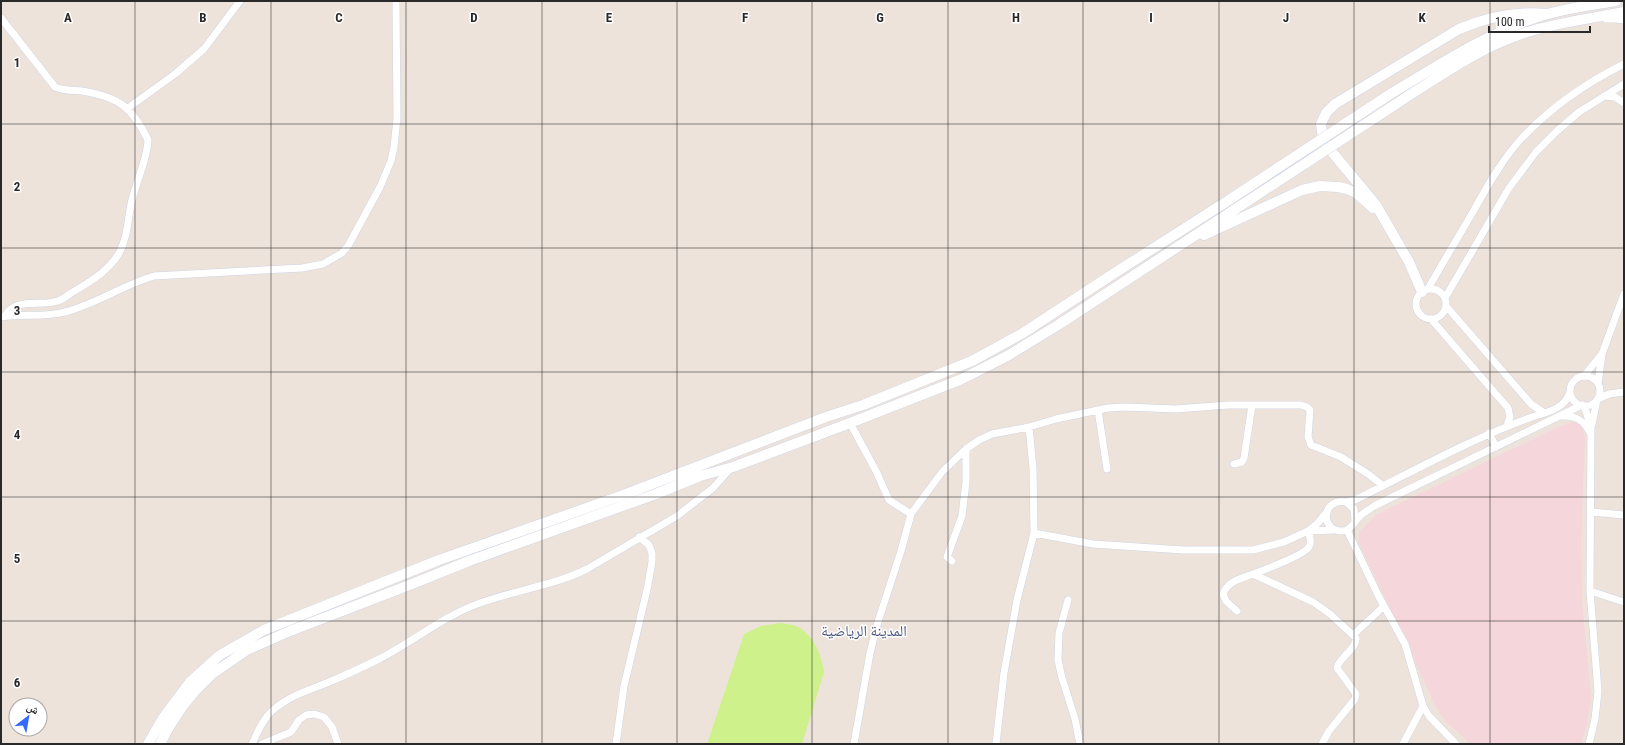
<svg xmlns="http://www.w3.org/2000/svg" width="1625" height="745" font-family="'Roboto Condensed','Noto Naskh Arabic',sans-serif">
	<rect width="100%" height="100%" fill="#ede3da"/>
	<path fill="#f5d6da" d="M1573,422L1579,424L1582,427L1585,437L1581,541L1582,601L1591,698L1587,723L1581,744H1471L1446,722L1437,709L1359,543V533L1376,515L1558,427Z"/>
	<path fill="#cef18c" d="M781,623C787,624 795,625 800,628C815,638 821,654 824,672L802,744H707L744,634L761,626Z"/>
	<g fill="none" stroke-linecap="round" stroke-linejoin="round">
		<defs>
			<path id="street" d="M1,18L55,87C62,91 74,90 82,91C119,97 132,107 148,140C147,159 138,178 133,196C128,212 129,229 123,244C116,267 90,282 71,293C67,296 62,300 58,301C40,307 15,297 5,316
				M1606,19H1616L1624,20
				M1604,96L1615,97L1624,103
				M128,108L175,74L204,49L240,1
				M1428,289C1443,262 1459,236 1474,210C1488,185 1502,160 1521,139C1550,108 1586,83 1624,64
				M1416 304a15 15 0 1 1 30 0a15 15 0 1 1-30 0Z
				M1445,298L1509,188L1536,152L1557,131L1579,112L1624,84
				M1446,306L1531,404L1544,413
				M1,317C22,313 44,318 65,312C96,304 123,285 154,276L302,268L323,264L342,253L348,246L380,187L391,161L394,147L397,118L396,1
				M1431,319L1508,408L1510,417L1507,425
				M1584,376L1601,355
				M1570 391a15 15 0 1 1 30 0a15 15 0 1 1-30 0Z
				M1598,383L1602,354L1624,294
				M1598,399L1609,394L1624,392
				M1584,406L1591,426L1590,591L1598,691L1595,719L1589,744
				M1098,410L1107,469
				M1562,416C1575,415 1585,421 1590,433
				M850,423L876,471L889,500L911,514
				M1592,424L1597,400
				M1489,433L1496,447
				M1234,464L1242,462L1244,458L1252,405
				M1346,502L1355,500C1414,471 1470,439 1532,417C1547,412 1565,409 1570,392
				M1591,512L1624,515
				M1355,521L1354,509L1346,502C1323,498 1319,528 1340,531C1351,532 1354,521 1361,515C1365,512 1370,509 1374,506L1582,405
				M1347,530L1379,597L1405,644L1423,706L1429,716L1456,744
				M1308,531C1310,536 1312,542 1309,547C1304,555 1264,570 1253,574L1313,602L1330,614L1356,638C1358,647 1339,658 1337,668L1356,694L1355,699L1329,731L1322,744
				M1308,531L1335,530
				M1034,533L1093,544L1183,550H1253L1284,542L1308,531L1318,523L1326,513
				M952,561L947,557L962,516L966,482V449
				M1590,591L1624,602
				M1068,600L1059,633L1058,660L1062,678L1075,719L1080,744
				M1237,611L1226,601L1223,594C1228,581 1242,578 1253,574
				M1353,635L1384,606
				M252,744C258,732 262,720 272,711C288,696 310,690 329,682C346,675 363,667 379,659C413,642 443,616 480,603C515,590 553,586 587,569L677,516L713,488L731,468
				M262,744L291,732L299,720L306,715L314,714L324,717L332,727L338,744
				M616,744L624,686L647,590L652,562V553L649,545L639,537
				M854,744L870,653L877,625L901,551L911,514L942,472L966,449L979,440L992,434L1029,427L1056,419L1108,408L1125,407L1176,409L1228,405H1301L1307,407L1310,410L1308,437L1311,445L1341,457L1368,474L1382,485
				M996,744L1004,673L1017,600L1034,533L1033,468L1029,427
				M1403,744L1423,706"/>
			<path id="secondary" d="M1392,93C1442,63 1487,33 1544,15C1567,8 1592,5 1616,1
				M1399,102C1441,75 1483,45 1531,31C1561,22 1593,18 1624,12
				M1204,235L1302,190L1320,186L1338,187L1347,189L1356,193L1373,208
				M1422,292L1409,262L1376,205L1327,146L1323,139L1321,124L1326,113L1335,104L1459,29C1486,18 1517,11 1546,14
				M148,744L163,718L190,682L220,655L264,630L439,560L626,494L826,417L863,405L972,361L1023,333L1113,274L1229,200
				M160,744L169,727L182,707L195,691L212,674L247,650L290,631L412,584L469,561L656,494L700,476L733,467L850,423L962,379L1009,355L1058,325L1234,210"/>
		</defs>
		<use href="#street" stroke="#cfd5e4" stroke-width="8"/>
		<use href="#secondary" stroke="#cfd5e4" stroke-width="11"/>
		<use href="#street" stroke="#fff" stroke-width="7"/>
		<use href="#secondary" stroke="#fff" stroke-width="10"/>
		<defs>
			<path id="secondary-bridge" d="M1229,200L1392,93
				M1234,210L1399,102"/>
		</defs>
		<use href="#secondary-bridge" stroke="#cfd5e4" stroke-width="11" stroke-linecap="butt"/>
		<use href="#secondary-bridge" stroke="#fff" stroke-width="10"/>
	</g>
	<path fill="none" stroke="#292929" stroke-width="1" stroke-opacity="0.55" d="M135,1V744M271,1V744M406,1V744M542,1V744M677,1V744M812,1V744M948,1V744M1083,1V744M1219,1V744M1354,1V744M1490,1V744M1,124H1624M1,248H1624M1,372H1624M1,497H1624M1,621H1624"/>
	<g text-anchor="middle" stroke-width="3" stroke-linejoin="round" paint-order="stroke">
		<g font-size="15" fill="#46547e" stroke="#fff">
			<text x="864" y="636">المدينة الرياضية</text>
		</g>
	</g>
	<g font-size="13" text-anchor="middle" font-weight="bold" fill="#292929" stroke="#fff" stroke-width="3" stroke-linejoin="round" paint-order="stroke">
		<text x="68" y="22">A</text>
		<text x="203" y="22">B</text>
		<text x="339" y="22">C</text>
		<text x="474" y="22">D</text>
		<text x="609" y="22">E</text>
		<text x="745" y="22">F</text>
		<text x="880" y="22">G</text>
		<text x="1016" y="22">H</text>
		<text x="1151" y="22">I</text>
		<text x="1286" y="22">J</text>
		<text x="1422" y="22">K</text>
		<text x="17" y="67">1</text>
		<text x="17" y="191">2</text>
		<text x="17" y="315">3</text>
		<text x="17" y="439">4</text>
		<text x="17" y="563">5</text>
		<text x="17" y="687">6</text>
	</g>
	<rect width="1625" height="745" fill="none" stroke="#292929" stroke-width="4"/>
	<g transform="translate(28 717) rotate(31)"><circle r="19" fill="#ffffff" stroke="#a9a9a9"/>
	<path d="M0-3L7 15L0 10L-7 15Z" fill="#356aff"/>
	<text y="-6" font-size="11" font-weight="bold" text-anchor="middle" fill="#292929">ش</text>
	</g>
	<path d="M1489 26v6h101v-6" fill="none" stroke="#292929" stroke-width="2"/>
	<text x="1495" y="26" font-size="12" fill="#292929" stroke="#ffffff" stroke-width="3" paint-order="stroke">100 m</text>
</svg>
